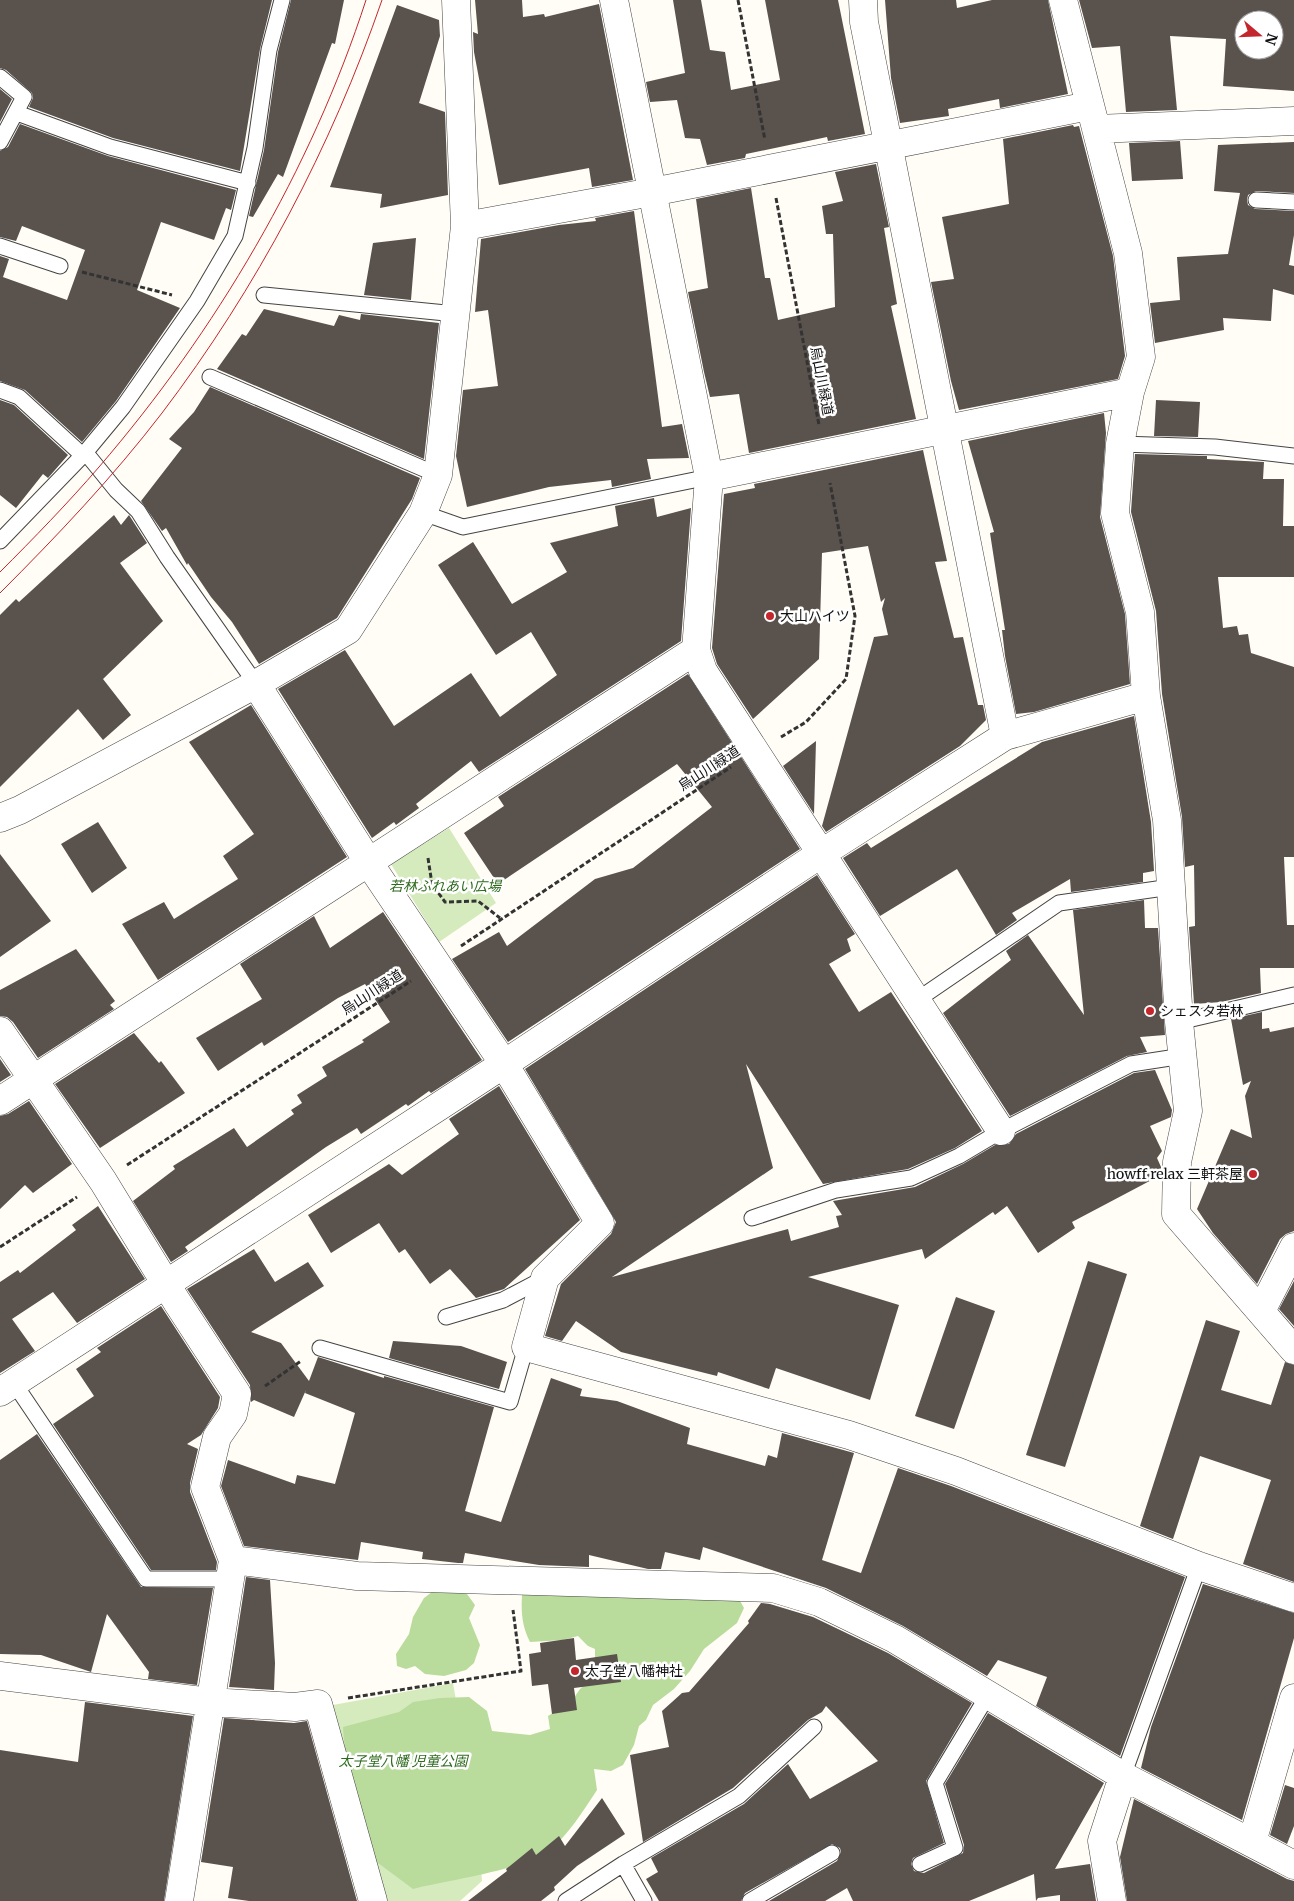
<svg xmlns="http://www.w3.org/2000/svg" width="1294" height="1901" font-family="Merriweather,'Noto Sans JP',serif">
	<rect width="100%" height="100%" fill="#fffdf5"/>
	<path fill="#d5ebbd" d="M449,828L496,903L439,942L391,864Z
		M453,1683L477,1822L482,1881L460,1901H377L322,1707Z"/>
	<path fill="#b9dc9c" d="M440,1586L467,1594L475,1605L469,1618L480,1645L474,1663L466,1670L444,1676L425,1674L415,1666L406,1669L397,1666L396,1654L409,1634L413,1617L424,1598Z
		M532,1588L739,1599L744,1608L737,1623L704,1649L690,1671L674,1689L653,1705L646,1720L639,1726L634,1745L623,1765L611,1771L594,1769L597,1790C583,1811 569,1834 550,1850C529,1869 444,1881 413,1889L374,1860C365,1815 345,1773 343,1727L399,1712L413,1702L440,1698L469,1697L487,1711L492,1731L530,1735L550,1729L548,1716L571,1702L580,1689L595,1676V1649L588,1646L578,1636L563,1640L530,1642C522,1626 521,1613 522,1595Z"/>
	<path fill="#5a524d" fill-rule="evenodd" d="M0,0H272L260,49L240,171L113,138L29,107L33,98L32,93L6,70L0,68Z
		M291,0H344L335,44L332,43L283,177L278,174L253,217L249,216L264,150L278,52Z
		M475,0H522L523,17L544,14L545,17L599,4L633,180L592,187L589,168L499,185L474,52L473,32L478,34Z
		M673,0H701L710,50L725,52L731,90L780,80L765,0H838L865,134L828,141L827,137L746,154L745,158L707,165L700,139L685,138L677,100L650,102L646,82L685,73Z
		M885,0H956L957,8L992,0H1048L1068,94L1000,108L999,99L948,109L949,116L900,123L891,78Z
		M1079,0H1294V91L1223,86L1226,39L1170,36L1177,110L1126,112L1120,46L1092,48ZM1244,20H1274V50H1244Z
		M397,5L439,20L440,36L419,103L445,112L448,195L380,208L382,194L330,187Z
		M0,89L12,99L0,122Z
		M20,124L108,156L236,190L231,210L226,208L214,240L161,222L137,290L180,308L116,401L82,442L25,390L0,381V276L67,300L85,250L22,226L16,241L0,237V151L8,147Z
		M1073,125L1074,127L1079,126L1113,256L1125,356L1118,379L959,410L951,381L931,282L954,279L942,217L1009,204L1003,139Z
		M1180,141L1183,179L1132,181L1129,143Z
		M1294,142V193L1256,191L1248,195L1247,200L1248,205L1255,209L1294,211V235L1289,265L1294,266V295L1273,289L1271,321L1223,318L1224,330L1155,343L1150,303L1180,300L1177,257L1228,254L1240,193L1214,191L1218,145Z
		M876,164L889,227L884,228L897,304L891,306L916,419L749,453L739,394L710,397L704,372L688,292L708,288L696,199L751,188L765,278H770L778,320L835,307L833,234H826L822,206L843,201L835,172Z
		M634,211L662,427L682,424L689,458L647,459L651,479L612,487L611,480L549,487L467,507L456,456L463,390L498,386L488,310L475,312L481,239L559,225L596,221L595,218Z
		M416,238L411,300L364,295L373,243Z
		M0,256L9,259L3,277L0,276Z
		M264,309L334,326L339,315L360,320L361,314L439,323L424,459L217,369L242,334L246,336Z
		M210,387L420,478L412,499L337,618L259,664L232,622L211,597L188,563L187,565L166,528L162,531L141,501L182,448L169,439L194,412Z
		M0,400L14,405L68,455L48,478L43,474L16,508L0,495Z
		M1156,400L1200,402L1198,437L1154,436Z
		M1104,413L1106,433L1100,517L1125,614L1130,684L1034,712L1016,714L1005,656L1002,630H1005L990,533L994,532L968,441Z
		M923,450L947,561L935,562L954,638L963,637L978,705H983L986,720L960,746L826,832L822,826L874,637L888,635L882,609L885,598L881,602L868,546L822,553L819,659L753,719L717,664L712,648L724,494L755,488L754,484Z
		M1135,454L1207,456V459L1264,462L1263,479H1284L1283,526H1294V577H1218L1223,628L1237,626L1239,635L1248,634L1251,653L1294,667V857H1284L1287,925H1294V968H1260L1261,993L1221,1002L1194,1004L1189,927L1195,926L1194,865L1185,867L1182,817L1162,694L1156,611L1131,512Z
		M654,498L657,517L691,508L681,641L479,772L471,761L416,804L419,808L396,825L394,822L372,838L278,689L345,650L394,726L471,673L500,717L557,675L531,632L496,655L438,565L473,542L512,604L567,572L550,543L618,526L615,506Z
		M114,515L121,525L129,515L147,543L120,563L163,621L103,679L131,715L103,740L78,709L0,787V615L16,599L19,602Z
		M688,674L800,849L508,1042L452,959L499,932L507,946L595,879L633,868L712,807L677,764L498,884L464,833L504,806L498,797Z
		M251,705L347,857L158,980L122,924L164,902L174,919L238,879L223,856L254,834L189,742Z
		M1134,716L1151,822L1154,871L1143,873V882L1071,892L1070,879L1012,913L1017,920L996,935L957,869L880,916L843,858L867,843L871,848L1042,742Z
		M816,741L814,814L783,766Z
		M98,822L127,868L92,893L61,844Z
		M0,854L51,921L0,957Z
		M817,875L855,934L847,939L851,951L829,964L859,1012L891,992L982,1131L955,1148L908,1169L823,1184L746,1064L773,1168L612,1277L788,1229L791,1241L839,1227L836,1216L842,1215L833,1201L915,1187L963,1164L995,1145L1009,1144L1016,1134L1134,1073L1155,1070L1172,1110L1171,1117L1150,1126L1162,1151L1157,1158L1161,1167V1175L1072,1222L1075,1228L1038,1253L1007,1206L995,1215L993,1212L925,1259L922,1249L808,1277L899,1305L870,1400L776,1368L769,1389L718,1372L717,1376L621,1352L576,1321L562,1341L545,1336L561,1284L611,1234L616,1222L525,1069Z
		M1144,900L1145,928H1158L1165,1035L1140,1037L1147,1052L1127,1056L1010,1116L943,1013L1011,960L1006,951L1028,935L1084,1015L1073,910Z
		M383,912L482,1060L431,1093L429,1091L408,1106L406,1104L361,1134L357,1128L326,1147L185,1247L188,1251L171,1262L133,1201L175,1169L173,1166L234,1128L247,1147L294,1114L291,1110L302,1103L297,1095L327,1076L322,1067L364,1042L362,1040L390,1022L365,984L338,998L264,1046L262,1042L218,1071L196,1038L262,999L240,964L314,916L330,948Z
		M76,949L115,1001L110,1005L114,1009L38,1058L13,1022L7,1017L0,1016V990Z
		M1262,1012V1029L1269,1028L1270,1032L1294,1027V1231L1286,1234L1280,1239L1257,1284L1213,1233L1197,1209L1231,1129L1252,1138L1245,1096L1251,1081L1243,1085L1231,1019Z
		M134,1033L159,1063L161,1061L185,1093L100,1148L55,1084Z
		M0,1059L11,1075L0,1082Z
		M499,1086L580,1220L504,1289L476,1298L450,1269L430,1284L405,1249L399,1253L379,1223L331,1253L308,1215L389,1164L402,1175L459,1134L449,1119Z
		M29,1101L72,1164L33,1193L25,1185L0,1209V1116L8,1114Z
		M98,1206L145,1279L77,1323L53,1292L12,1319L35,1351L0,1373V1282L18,1270L20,1273L76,1230L72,1225Z
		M254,1249L275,1282L308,1262L324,1286L251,1332L281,1343L309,1381L318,1357L384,1378V1376L494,1407L465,1511L501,1522L551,1378L582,1389L580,1396L617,1401L690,1428L687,1444L765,1466L768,1455L777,1458L782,1433L854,1453L822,1560L861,1573L898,1468L951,1486L1185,1577L1120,1756L1036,1706L1047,1677L998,1660L987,1676L903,1626L826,1588L703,1547L700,1560L665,1552L661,1569H648L589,1555V1567L539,1565L465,1553L463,1563H458L422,1559L423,1552L361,1542L358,1560L244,1546L221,1486L228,1460L295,1484L297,1475L335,1484L355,1413L305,1393L306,1390L294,1417L254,1400L251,1402L250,1385L187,1289Z
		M1088,1261L1127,1274L1065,1467L1026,1455Z
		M1294,1281V1326L1279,1309Z
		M956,1297L995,1311L954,1429L915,1416Z
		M161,1306L220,1397L218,1408L201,1435L187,1444L198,1449L190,1483V1492L217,1562L216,1570H151L53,1424L94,1396L76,1369L101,1352L97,1348Z
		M1206,1320L1240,1331L1221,1390L1271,1405L1285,1362L1294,1365V1582L1243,1564L1271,1480L1200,1456L1173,1539L1140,1526Z
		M393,1341L461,1346L507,1362L499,1389L389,1358Z
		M37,1434L141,1587L213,1588L197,1685L148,1679L149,1672L107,1614L91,1672L41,1655L0,1654V1460Z
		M246,1577L270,1580L275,1663L274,1690L229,1687Z
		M1203,1584L1294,1613V1638L1242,1820L1141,1768L1151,1727Z
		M761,1603L770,1604L813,1617L888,1653L972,1703L926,1781L944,1843L913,1858L911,1864L914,1871L924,1873L963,1853L964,1845L945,1784L988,1713L1104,1783L1055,1869L1090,1864L1096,1901H1060V1895L1038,1898L1036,1901L1034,1874L969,1901H853L847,1888L825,1901H769L837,1861L841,1852L840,1848L832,1844L745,1893L741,1901H659L646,1879L658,1872L651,1858L744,1804L788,1764L810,1799L878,1761L826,1706L822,1712L808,1720L733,1788L643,1842L630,1755L669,1747L662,1711L682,1693L689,1692L749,1623L748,1621Z
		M574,1638L576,1660L617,1654L621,1682L574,1688L577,1710L552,1714L548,1684L532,1686L529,1654L541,1652L540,1643Z
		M85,1702L193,1716L164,1901H0V1750L78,1762Z
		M224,1718L294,1723L307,1721L357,1901H249L228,1898L233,1867L201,1862Z
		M1285,1785L1294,1788V1826L1287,1844L1270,1835Z
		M602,1798L625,1834L577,1866L554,1887L555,1890L541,1901H468L507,1871L506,1869L532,1848L536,1855L559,1836L565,1846Z
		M1134,1799L1287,1879L1294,1881V1901H1127L1120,1857Z"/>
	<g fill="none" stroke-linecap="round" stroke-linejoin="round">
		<defs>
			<path id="lane" d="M0,77L24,97L0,142
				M17,113L110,147L248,183
				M1256,200L1294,202
				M0,246L60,266
				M264,295L456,314
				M210,377L438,475
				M0,390L19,397L79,452L90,458L116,490L138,511L167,557L256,684
				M1120,444L1215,447L1294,456
				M423,513L463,527L709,477
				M0,541L84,454L123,407L197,301L235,236L255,148L269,50L282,0
				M917,1000L1059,903L1171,887
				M1179,1022L1294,995
				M752,1218L836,1190L911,1178L959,1156L1001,1131L1131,1064L1183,1056
				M446,1317L503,1300L545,1278
				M320,1348L510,1402L526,1347
				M14,1383L146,1579H229
				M1123,1776L1199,1566
				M623,1864L644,1901
				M920,1864L955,1848L935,1783L988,1695
				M566,1901L623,1864L739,1796L814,1727
				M750,1901L832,1853"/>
			<path id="street" d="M614,0L709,477L696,650L703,671L1001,1131
				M863,0L864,22L1005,736
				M1063,0L1128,253L1141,357L1130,392L1120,444L1115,513L1140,612L1146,696L1167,820L1179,1022L1188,1111L1177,1162L1176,1214L1294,1350
				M1096,129L1294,121
				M465,226L652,192L1089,106
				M709,477L1130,392
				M256,684L369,863L504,1064L600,1223L545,1278L526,1347L849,1435L956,1471L1199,1566L1294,1598
				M0,818L20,810L256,684L348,630L423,513L438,475L465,226L456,0
				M0,1031L103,1181L177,1302L237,1394L233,1414L217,1437L205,1487L233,1560L179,1901
				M0,1101L696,650
				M1261,1311L1294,1247
				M0,1392L504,1064L822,853L1005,736L1146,696
				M233,1560L357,1576L773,1588L819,1602L895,1639L1123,1776L1294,1865
				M0,1676L210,1702L295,1707L318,1704L373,1901
				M1252,1842L1294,1698
				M1112,1901L1102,1841L1123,1776"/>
		</defs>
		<use href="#lane" stroke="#444" stroke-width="17"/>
		<use href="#street" stroke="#444" stroke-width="29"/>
		<path stroke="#333" stroke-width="3" stroke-dasharray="5 2.5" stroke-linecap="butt" d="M738,0L765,140
			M776,198L819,425
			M82,272L172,295
			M781,737L806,722L846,679L855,616L830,483
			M428,858L432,884L445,902L478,901L500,918
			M461,946L731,767
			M127,1165L411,981
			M0,1247L77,1197
			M265,1386L301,1361
			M348,1698L521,1671L513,1610"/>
		<use href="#lane" stroke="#fff" stroke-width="15"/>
		<use href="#street" stroke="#fff" stroke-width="28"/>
		<path stroke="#c4262e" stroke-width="1" d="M0,572C34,538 68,503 99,467C216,331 311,170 366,0
			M0,593C57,536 113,477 162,413C257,288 331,148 382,0"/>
	</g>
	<g fill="#c4262e" stroke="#fff" stroke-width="2">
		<circle cx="770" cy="616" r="5"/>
		<circle cx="1150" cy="1011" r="5"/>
		<circle cx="1253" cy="1174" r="5"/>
		<circle cx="575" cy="1671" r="5"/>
	</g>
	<g text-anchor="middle" stroke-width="5" stroke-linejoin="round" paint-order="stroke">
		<g font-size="14" fill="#111" stroke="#fff">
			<text transform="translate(822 381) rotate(79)" y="5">烏山川緑道</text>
			<text transform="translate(709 768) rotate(-33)" y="5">烏山川緑道</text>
			<text transform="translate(372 992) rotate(-33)" y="5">烏山川緑道</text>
		</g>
		<g font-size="14" fill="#111" stroke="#fff" text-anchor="start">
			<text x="780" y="621">大山ハイツ</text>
			<text x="1160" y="1016">シェスタ若林</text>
			<text x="1243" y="1179" text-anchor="end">howff relax 三軒茶屋</text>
			<text x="585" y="1676">太子堂八幡神社</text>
		</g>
		<g font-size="14" font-style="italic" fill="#2f6b1f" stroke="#fff">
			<text x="445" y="891">若林ふれあい広場</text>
			<text x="403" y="1766">太子堂八幡 児童公園</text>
		</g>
	</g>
	<g transform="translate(1259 35) rotate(109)"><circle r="24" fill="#ffffff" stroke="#a0a0a0"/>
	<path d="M0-4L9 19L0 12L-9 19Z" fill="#c4262e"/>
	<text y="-8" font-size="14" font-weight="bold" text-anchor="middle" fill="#111111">N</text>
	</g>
</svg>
